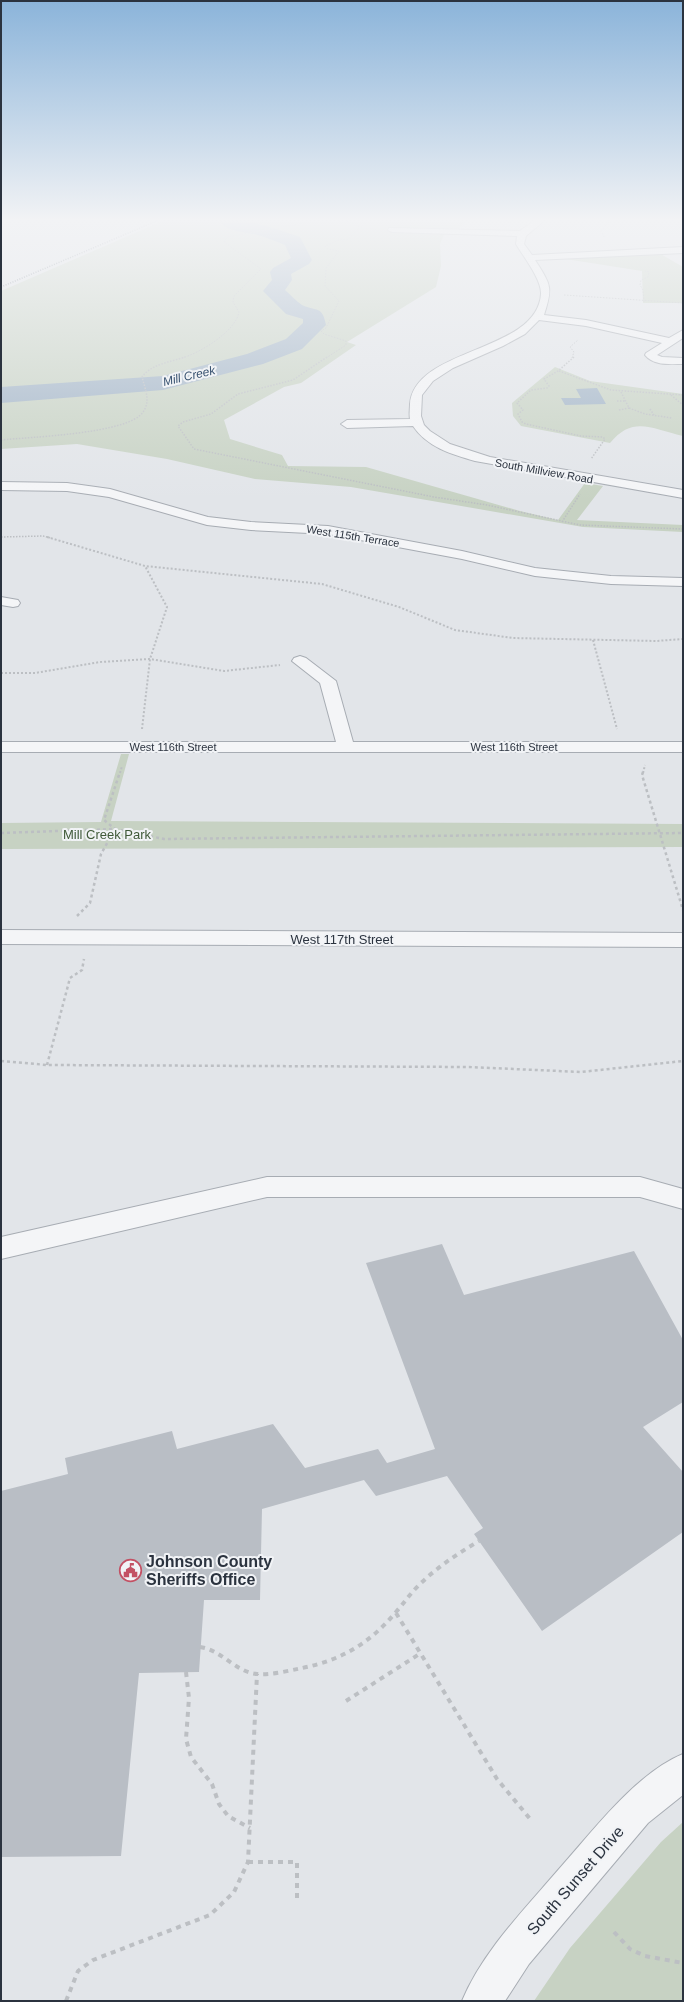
<svg xmlns="http://www.w3.org/2000/svg" width="684" height="2002" font-family="Arial,sans-serif">
	<rect width="100%" height="100%" fill="#e2e5e9"/>
	<path fill="#c7d2c3" d="M165,220H469L452,233L444,234L440,244L441,266L436,287L347,342L356,345L301,383L284,387L224,420L230,439L282,455L288,466L366,467L520,511L558,520L585,483L603,486L577,520L683,525V532L583,527L351,487L255,479L167,459L77,444L1,449V291Z
		M659,253L683,267V303H643L642,271L559,258Z
		M555,367L590,381L683,394V436C652,429 633,415 610,443L521,426L513,416L512,403Z
		M121,754H129L111,821L683,824V847L1,849V823L101,822Z
		M683,1822V2001H534L570,1948L661,1842Z"/>
	<path fill="#a0b3c6" d="M597,388L606,404L565,405L561,398H581L576,389Z"/>
	<g fill="none" stroke-linecap="round" stroke-linejoin="round">
		<path fill="#a0b3c6" fill-rule="evenodd" d="M218,220C251,220 269,226 300,237L312,260L309,264L291,274L292,280L285,290C291,295 296,301 302,305C317,312 322,305 326,325L302,349L263,364L163,390L1,403V387L163,376L247,354L286,339L303,323V319L286,314L263,291L272,280L270,272L273,268L291,258L285,245C276,241 267,238 258,235C246,232 226,232 218,220Z"/>
	</g>
	<path fill="#b9bec5" d="M442,1244L464,1295L634,1251L683,1340V1402L643,1427L683,1472V1532L542,1631L474,1534L483,1528L447,1476L376,1496L364,1480L262,1509L260,1600H204L199,1672L139,1673L121,1856L1,1857V1491L68,1474L65,1458L172,1431L177,1449L273,1424L305,1468L378,1449L387,1463L435,1449L366,1263Z"/>
	<g fill="none" stroke-linecap="round" stroke-linejoin="round">
		<defs>
			<path id="minor" d="M535,220H545L526,236L524,244L532,255L683,247V253L535,260C551,285 553,287 544,315L586,320L669,338L683,330V338L657,355L662,357L683,358V364C670,364 654,366 645,355L646,353L662,343L586,326L539,320L525,334L503,346L453,368L433,381L422,395L421,416L424,425L430,431L450,444L490,457L683,490V498L475,461C451,454 427,447 413,426L347,428L341,424L347,420L410,419C409,414 410,409 410,404C415,347 537,353 541,294C542,280 523,256 516,244L517,236L392,232L388,230L389,228L520,231Z
				M1,482L67,483L110,489L208,517L251,522L328,526L462,551L535,568L611,576L683,578V586L611,584L535,576L462,559L328,534L251,530L207,525L109,497L67,491L1,490Z
				M1,597L18,600L20,603L18,606L13,607L1,605Z
				M300,656L306,658L336,681L353,742H683V752H1V742H336L320,683L292,661L294,658Z
				M1,930L683,933V947L1,944Z
				M267,1177H640L683,1189V1209L640,1197H267L1,1259V1237Z
				M683,1754V1795L648,1823L529,1964L505,2001H462C483,1951 524,1910 559,1869C593,1831 635,1774 683,1754Z"/>
		</defs>
		<use href="#minor" stroke="#a7acb3" stroke-width="2"/>
		<path stroke="#bcbfc3" stroke-width="1" stroke-dasharray="1.5 1.5" stroke-linecap="butt" d="M324,220L345,222
			M344,220L360,227L376,229
			M604,237L601,231L610,220
			M564,295L683,303
			M644,302L643,290L640,285L641,280L648,277L649,272L645,271
			M182,358C200,353 236,331 239,312L233,302L234,296L261,269L224,242L227,237L321,220
			M326,358L346,345V341L324,334L321,331L326,328L339,301L325,286L326,268L339,251L328,249L325,246L339,240L348,239L360,227
			M572,358L574,352L570,347L578,340"/>
		<path stroke="#bcbfc3" stroke-width="1.5" stroke-dasharray="1.5 1.5" stroke-linecap="butt" d="M327,357L293,380L238,394L211,414L183,422L178,426L194,449L434,497L487,505L580,525L683,529
			M574,357L558,371L544,379L549,386L547,388L531,390L517,403L523,410L518,414L522,422L526,424L581,436L603,437L605,439L591,459
			M559,371L611,390L683,395
			M621,392L629,408L645,414L672,418
			M671,395L683,405
			M617,401H626
			M650,409L654,415
			M619,410L629,408
			M1,440C28,437 129,434 143,412C151,401 145,389 142,377C151,364 171,362 185,357
			M562,522L580,494
			M1,537L43,536L51,538"/>
		<path stroke="#bcbfc3" stroke-width="2" stroke-dasharray="2 2" stroke-linecap="butt" d="M47,537L145,566L322,584L399,607L455,630L513,638L656,641L683,639
			M593,640L617,729
			M1,673H35L100,662L150,659L224,671L280,665
			M142,729L150,659L167,607L145,566
			M120,773L122,766
			M643,773L645,765"/>
		<path stroke="#bcbfc3" stroke-width="2.5" stroke-dasharray="3 3" stroke-linecap="butt" d="M643,772L642,775L683,910
			M1,833L115,829L164,839L683,833
			M77,916L90,903L101,854L115,829L104,820L120,772
			M1,1061L47,1065L469,1067L581,1072L683,1061
			M47,1065L70,978L82,970L84,959"/>
		<path stroke="#bcbfc3" stroke-width="4" stroke-dasharray="5 5" stroke-linecap="butt" d="M396,1613L497,1779L531,1820
			M200,1647C222,1650 235,1672 257,1674C271,1675 288,1671 302,1668C342,1660 370,1643 396,1612C404,1603 410,1594 418,1586C436,1568 457,1554 479,1541
			M186,1672L189,1698L186,1739L191,1757L212,1784L219,1804L228,1816L250,1828
			M346,1701L421,1653
			M248,1862H297V1898
			M614,1932L630,1949L645,1956L683,1963
			M66,2001L78,1971L93,1960L210,1915L234,1892L248,1862L257,1674"/>
		<use href="#minor" fill="#f4f5f7" fill-rule="evenodd"/>
		<path stroke="#7c8491" stroke-width="1.5" stroke-dasharray="1 1.5" stroke-linecap="butt" d="M1,287L159,220"/>
	</g>
	<linearGradient id="sky" x2="0" y2="1"><stop stop-color="#8bb4da"/><stop offset="0.44" stop-color="#f2f3f5"/><stop offset="1" stop-color="#f2f3f5" stop-opacity="0"/></linearGradient>
	<rect width="684" height="500" fill="url(#sky)"/>
	<defs>
		<symbol id="civic-ring" viewBox="-11 -11 22 22"><circle r="9.5" fill="#f1f3f6" stroke="#c35164" stroke-width="1.5"/><path d="M-.6-6.5H3V-4.5H.6V-3L4-1V1h2V6H-6V1h2V-1L-.6-3ZM-1.2 2.5V6h2.4V2.5Z" fill="#c35164"/></symbol>
	</defs>
	<g fill-rule="evenodd">
		<use href="#civic-ring" x="118" y="1558" width="25" height="25"/>
	</g>
	<g text-anchor="middle" stroke-width="4" stroke-linejoin="round" paint-order="stroke">
		<g font-size="11" fill="#2b333f" stroke="#f1f3f6">
			<text transform="translate(544 471) rotate(10)" y="4">South Millview Road</text>
			<text transform="translate(353 536) rotate(9)" y="4">West 115th Terrace</text>
			<text x="173" y="751">West 116th Street</text>
			<text x="514" y="751">West 116th Street</text>
		</g>
		<g font-size="12" font-style="italic" fill="#385270" stroke="#f1f3f6">
			<text transform="translate(189 376) rotate(-13)" y="4">Mill Creek</text>
		</g>
		<g font-size="13" fill="#405a39" stroke="#f1f3f6">
			<text x="107" y="839">Mill Creek Park</text>
		</g>
		<g font-size="13" fill="#2b333f" stroke="#f1f3f6">
			<text x="342" y="944">West 117th Street</text>
		</g>
		<g font-size="16" font-weight="bold" fill="#2b333f" stroke="#f1f3f6" text-anchor="start">
			<text x="146" y="1567">Johnson County<tspan x="146" dy="18">Sheriffs Office</tspan></text>
		</g>
		<g font-size="16" fill="#2b333f" stroke="#f1f3f6">
			<text transform="translate(575 1880) rotate(-49)" y="6">South Sunset Drive</text>
		</g>
	</g>
	<rect width="684" height="2002" fill="none" stroke="#2b333f" stroke-width="4"/>
</svg>
